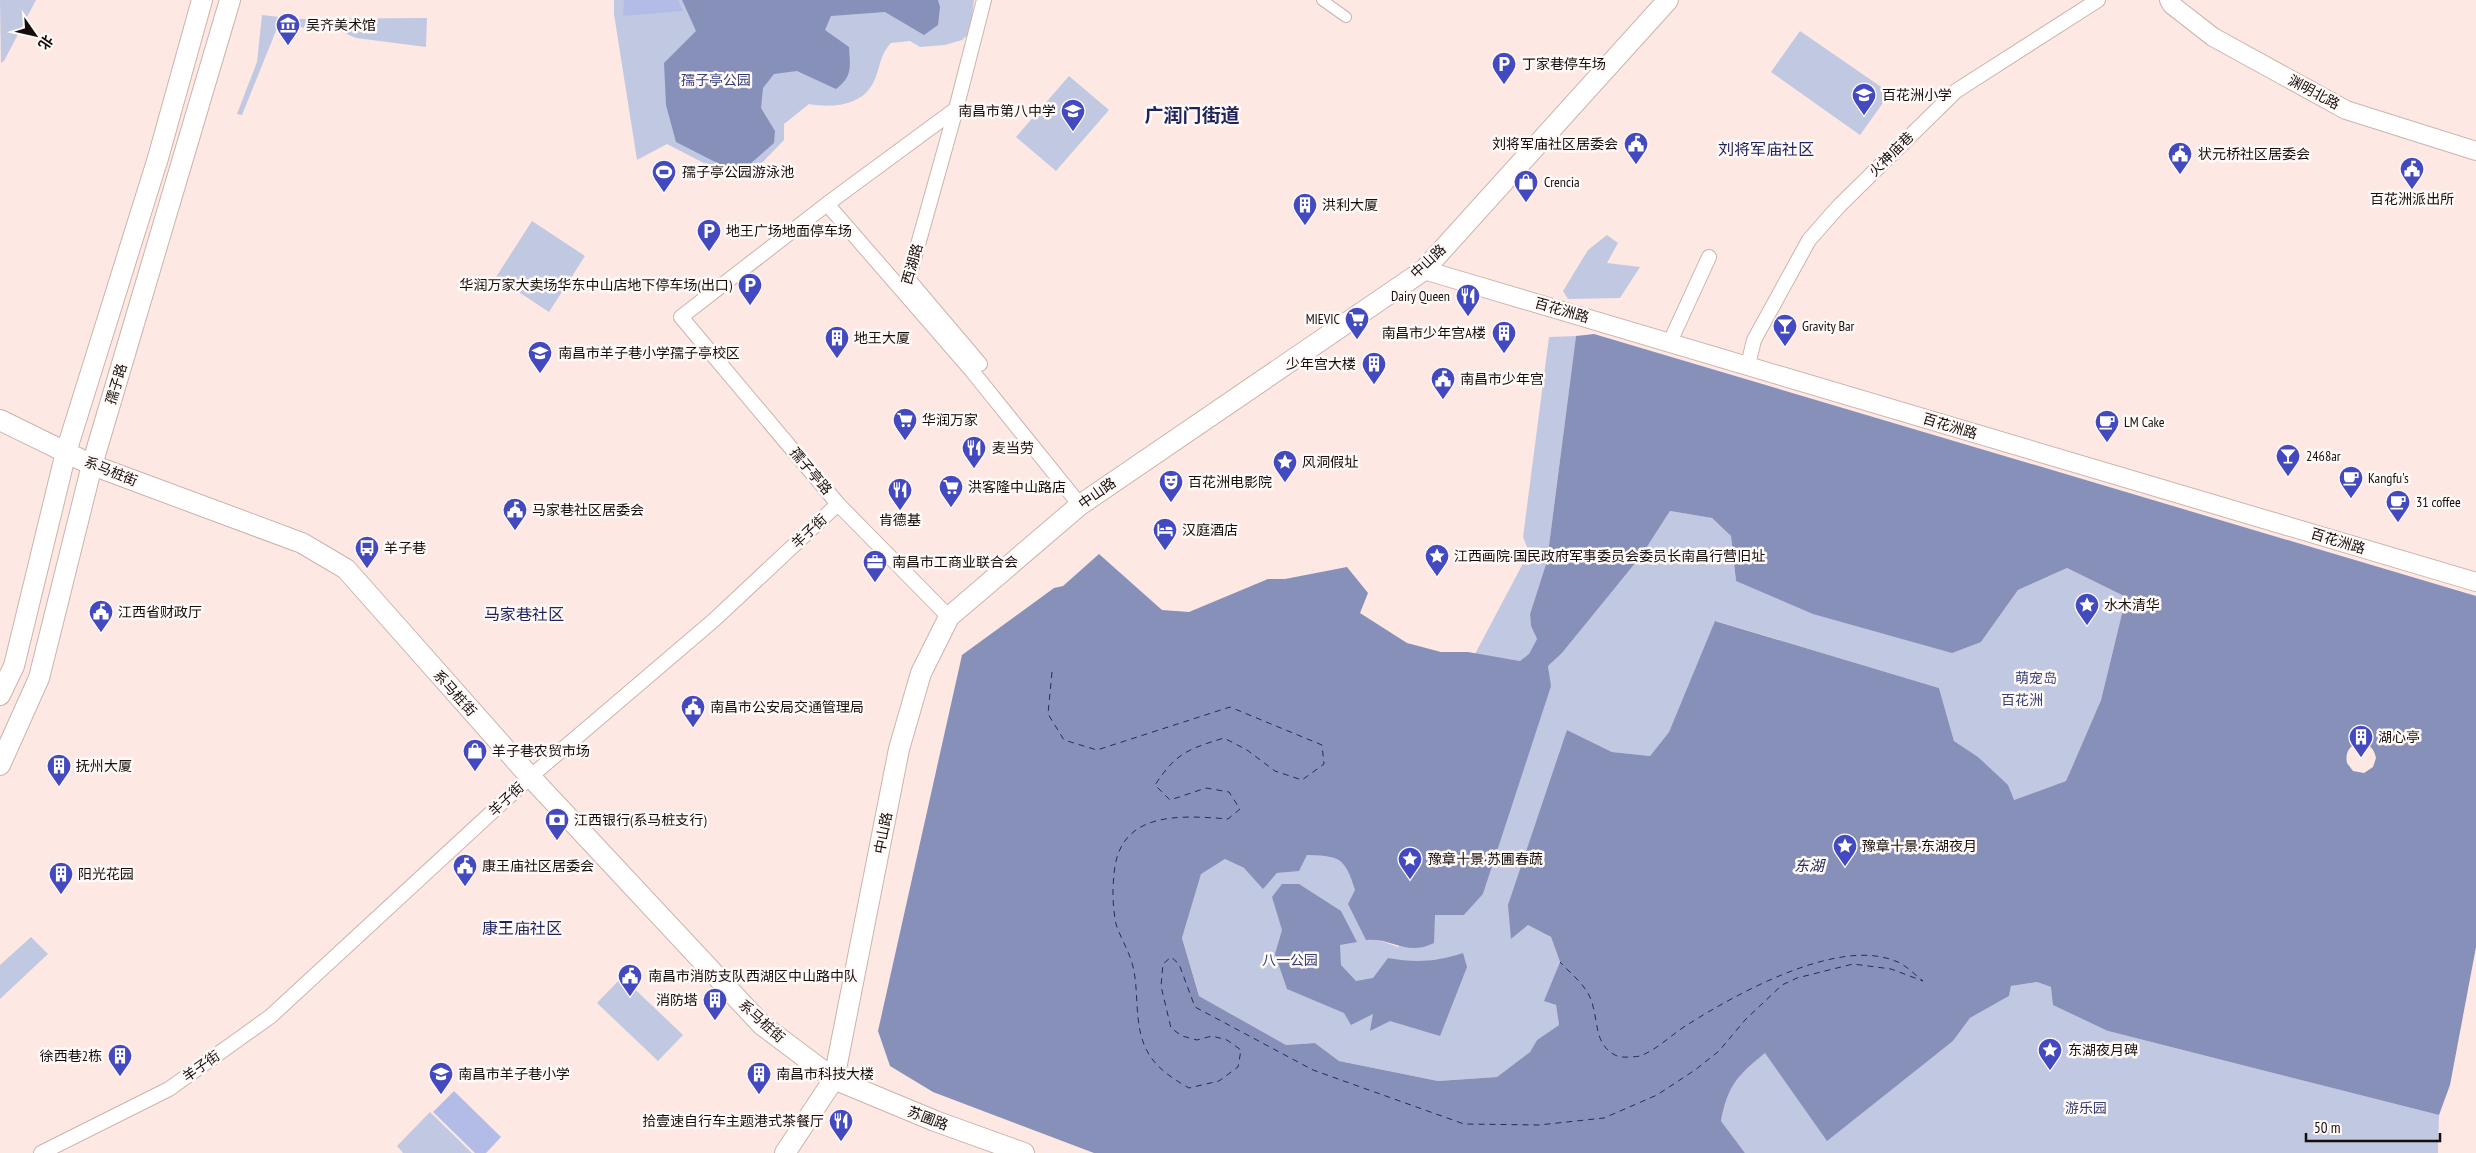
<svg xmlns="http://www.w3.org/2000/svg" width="2476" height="1153" font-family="'PT Sans Narrow','Noto Sans SC',sans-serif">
	<rect width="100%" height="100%" fill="#fee8e3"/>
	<path fill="#c1c8e2" d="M0,0H36L4,61L1,63Z
		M614,0H974L970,33L962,40L945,45L920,47L910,41L891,43C878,57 881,70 872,85C860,106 831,108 809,104L784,124V140L756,169L725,174L667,144L637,160L614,14Z
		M262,15L297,19L427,18L426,47L356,38L328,26L325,31L309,26L308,29L280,21L242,115L237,114L257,62Z
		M1800,31L1890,93L1860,135L1771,72Z
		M1069,76L1109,110L1056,171L1016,137Z
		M532,221L585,256L549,312L496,277Z
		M1607,235L1618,243L1607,263L1640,267L1620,298L1568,299L1563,291L1588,250Z
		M1576,336L1547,561L1530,614L1531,626L1537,639L1529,655L1520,661L1475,654L1529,552L1523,537L1549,337Z
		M1670,511L1712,518L1731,536L1736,581L1981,642L2018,590L2067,568L2126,597L2101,700L2066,781L2014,800L1978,757L1954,741L1939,688L1716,621L1669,732L1650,756L1612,752L1567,730L1511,939L1528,925L1551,937L1560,962L1545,1001L1556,1005L1559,1025L1537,1040L1530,1052L1497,1077L1438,1081L1339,1061L1315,1043L1286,1045L1199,996L1182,938L1201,873L1225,859L1244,868L1263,888L1277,873L1299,870L1307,855L1332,856L1348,867L1355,890L1376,939L1398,947L1435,915H1464L1483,894L1550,686L1548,666L1562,653L1641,556Z
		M31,937L48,954L0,999V965Z
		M622,977L683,1035L658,1061L597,1003Z
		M2037,982L2051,987L2108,1031L2439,1115L2438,1153H1745L1721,1121C1728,1084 1737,1076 1766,1052L1827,1140L1953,1041L1970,1018L2009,996L2011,986Z
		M430,1112L472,1153H403L397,1146Z"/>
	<path fill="#b2bce7" d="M624,0H678L683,11L623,16Z
		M454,1091L501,1137L486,1153H475L433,1112Z"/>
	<path fill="#8790b9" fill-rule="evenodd" d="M682,0H938L940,7L938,25L924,35L885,12L831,16L825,30L849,47C850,67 853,76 836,89L797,71L774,74L763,88L761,108L775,131L774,143L749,165L729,169L676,142L666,105L664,63L696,31Z
		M1594,334L2476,596V947L2450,1085L2439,1115L2108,1031L2053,1005L2051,987L2037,982L2011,986L2009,996L1970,1018L1953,1041L1827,1141L1765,1053C1737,1076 1728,1085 1721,1121L1745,1153H1094L933,1092L890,1066L878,1031L962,655L1054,588L1063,586L1099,554L1162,610L1189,612L1268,579H1285L1347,567L1368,593L1360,613L1407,643L1441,652H1468L1520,661L1529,654L1537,639L1531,626L1530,614L1547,561L1576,336ZM1670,511L1712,518L1731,536L1736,581L1813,614L1952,653L1981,642L2018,590L2067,568L2126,597L2101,700L2066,781L2014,800L2008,785L1978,757L1954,741L1939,688L1715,621L1669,732L1650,756L1612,752L1567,730L1508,905L1511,939L1528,925L1551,937L1560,962L1544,1001L1556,1005L1559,1025L1537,1040L1530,1052L1497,1077L1438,1081L1339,1061L1315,1043L1286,1045L1199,996L1182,938L1201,874L1225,859L1244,868L1263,889L1277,873L1299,871L1307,855C1339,856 1345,857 1355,890L1348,904L1366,940C1392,937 1406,957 1434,943L1435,915H1464L1483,894L1551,686L1548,666L1562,653L1641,556ZM2358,743C2369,743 2374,748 2376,758L2373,767L2364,773L2353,771L2347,763C2345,753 2349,746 2358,743Z
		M1282,884H1299L1341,911L1357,942L1340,945L1341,965L1356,981L1373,978L1388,958C1416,963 1435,962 1463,953L1467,967L1440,1036L1390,1021L1370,1031L1373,1014L1351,1025L1344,1013L1287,989L1275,954L1282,930L1272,897Z"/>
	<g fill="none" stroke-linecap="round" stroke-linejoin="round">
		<path stroke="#242a5e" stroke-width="1" stroke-dasharray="6 5" stroke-linecap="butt" d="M1052,672L1048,714L1064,740L1097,750L1230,707L1322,745L1324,764L1302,780L1275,771L1247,750L1224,738C1188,749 1176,753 1155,785L1170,800L1206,788L1229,792L1240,809L1228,819C1179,815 1118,811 1114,875C1112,891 1113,909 1116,924C1120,937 1128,949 1132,963C1136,976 1136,990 1137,1004C1139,1049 1150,1066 1189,1088L1219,1081L1238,1067L1241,1050L1227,1040L1212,1036L1197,1040L1182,1036L1171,1028L1161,986L1163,964L1171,957L1179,964L1195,1007L1313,1070L1464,1124L1539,1125L1604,1118L1657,1095L1695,1070L1719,1051L1745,1020L1782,985L1797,978L1853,964L1891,969L1923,981C1915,975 1905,964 1895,961C1838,937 1736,994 1687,1025C1672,1034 1657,1050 1640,1056C1635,1057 1622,1058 1617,1056C1593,1045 1599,1020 1591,1000C1586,985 1570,973 1560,962"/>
		<defs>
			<path id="pedestrian" d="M1322,0L1346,17"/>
			<path id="minor" d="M827,204L972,371L1080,505
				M908,279L980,364
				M905,291L956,109L984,0
				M1670,342L1709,257
				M1748,365L1754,340L1809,240L1839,206L1956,91L2098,0
				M949,617L838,504L681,317L827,204L956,109
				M41,1153L169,1089L271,1016L530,777L714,620L838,504"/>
			<path id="tertiary" d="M2169,0L2172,5L2213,37L2346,110L2476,151
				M1424,270L2476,582"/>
			<path id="secondary" d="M0,420L92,465L302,543L346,569L525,771L762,1025L834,1079L935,1121L1024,1153
				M0,695L14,666L66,452L158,158L202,0
				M0,765L39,678L92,465L230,0
				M785,1153L834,1079L899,749L921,673L949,617L1080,505L1424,270L1668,0"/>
		</defs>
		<use href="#pedestrian" stroke="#ccb3ac" stroke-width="12"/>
		<use href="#minor" stroke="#ccb3ac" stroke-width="16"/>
		<use href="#tertiary" stroke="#ccb3ac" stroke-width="20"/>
		<use href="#secondary" stroke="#ccb3ac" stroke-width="22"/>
		<use href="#pedestrian" stroke="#fff" stroke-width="10"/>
		<use href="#minor" stroke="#fff" stroke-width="14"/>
		<use href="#tertiary" stroke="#fff" stroke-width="18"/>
		<use href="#secondary" stroke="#fff" stroke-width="20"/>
	</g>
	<defs>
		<symbol id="museum-pin" viewBox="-11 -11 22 30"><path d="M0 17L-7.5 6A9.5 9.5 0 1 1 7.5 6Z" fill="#4349be" stroke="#fffaf8"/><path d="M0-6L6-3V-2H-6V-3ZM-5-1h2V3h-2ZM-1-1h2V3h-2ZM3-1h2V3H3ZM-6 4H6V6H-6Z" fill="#fff"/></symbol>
		<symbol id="parking-pin" viewBox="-11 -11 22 30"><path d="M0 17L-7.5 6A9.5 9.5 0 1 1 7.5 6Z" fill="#4349be" stroke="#fffaf8"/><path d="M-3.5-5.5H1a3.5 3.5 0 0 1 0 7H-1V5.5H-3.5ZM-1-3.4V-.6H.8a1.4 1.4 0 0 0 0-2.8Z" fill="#fff"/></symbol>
		<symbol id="school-pin" viewBox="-11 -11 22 30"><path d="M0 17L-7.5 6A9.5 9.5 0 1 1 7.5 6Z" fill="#4349be" stroke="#fffaf8"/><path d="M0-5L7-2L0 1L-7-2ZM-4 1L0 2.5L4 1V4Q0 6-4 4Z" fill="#fff"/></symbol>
		<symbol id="civic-pin" viewBox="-11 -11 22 30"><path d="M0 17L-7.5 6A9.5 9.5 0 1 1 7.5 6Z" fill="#4349be" stroke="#fffaf8"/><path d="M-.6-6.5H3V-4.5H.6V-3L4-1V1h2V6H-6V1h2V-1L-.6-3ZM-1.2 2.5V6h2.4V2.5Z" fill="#fff"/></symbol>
		<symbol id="stadium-pin" viewBox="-11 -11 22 30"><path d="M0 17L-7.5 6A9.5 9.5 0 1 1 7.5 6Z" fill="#4349be" stroke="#fffaf8"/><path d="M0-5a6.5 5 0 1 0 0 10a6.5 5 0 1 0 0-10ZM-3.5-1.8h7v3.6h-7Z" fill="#fff"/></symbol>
		<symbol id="shop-pin" viewBox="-11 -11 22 30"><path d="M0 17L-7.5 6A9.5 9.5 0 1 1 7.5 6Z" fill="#4349be" stroke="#fffaf8"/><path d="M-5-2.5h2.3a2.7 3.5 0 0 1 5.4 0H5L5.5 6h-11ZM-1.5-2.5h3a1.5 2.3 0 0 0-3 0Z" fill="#fff"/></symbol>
		<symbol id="building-pin" viewBox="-11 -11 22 30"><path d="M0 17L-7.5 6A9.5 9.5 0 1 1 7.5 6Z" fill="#4349be" stroke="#fffaf8"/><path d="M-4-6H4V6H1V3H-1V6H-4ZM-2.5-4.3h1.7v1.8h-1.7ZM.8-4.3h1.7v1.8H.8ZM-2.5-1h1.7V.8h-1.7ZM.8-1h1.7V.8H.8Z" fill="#fff"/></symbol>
		<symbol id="restaurant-pin" viewBox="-11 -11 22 30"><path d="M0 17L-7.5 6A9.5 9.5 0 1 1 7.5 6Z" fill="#4349be" stroke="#fffaf8"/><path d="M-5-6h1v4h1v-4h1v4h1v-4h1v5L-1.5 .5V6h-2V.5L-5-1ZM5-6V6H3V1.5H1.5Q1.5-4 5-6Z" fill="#fff"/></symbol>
		<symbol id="supermarket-pin" viewBox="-11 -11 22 30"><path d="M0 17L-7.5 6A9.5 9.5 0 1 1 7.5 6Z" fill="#4349be" stroke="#fffaf8"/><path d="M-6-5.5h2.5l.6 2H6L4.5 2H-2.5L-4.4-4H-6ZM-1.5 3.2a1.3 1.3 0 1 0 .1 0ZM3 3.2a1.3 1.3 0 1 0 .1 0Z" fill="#fff"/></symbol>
		<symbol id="bar-pin" viewBox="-11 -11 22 30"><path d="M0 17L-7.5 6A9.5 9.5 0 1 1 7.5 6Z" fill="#4349be" stroke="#fffaf8"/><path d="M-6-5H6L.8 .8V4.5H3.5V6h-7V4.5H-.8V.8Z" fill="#fff"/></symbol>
		<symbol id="cafe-pin" viewBox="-11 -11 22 30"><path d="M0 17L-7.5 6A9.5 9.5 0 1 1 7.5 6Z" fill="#4349be" stroke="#fffaf8"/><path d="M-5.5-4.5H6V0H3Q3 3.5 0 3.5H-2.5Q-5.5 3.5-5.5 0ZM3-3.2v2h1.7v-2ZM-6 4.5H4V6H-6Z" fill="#fff"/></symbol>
		<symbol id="sight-pin" viewBox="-11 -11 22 30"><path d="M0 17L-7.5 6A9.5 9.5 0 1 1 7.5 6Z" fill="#4349be" stroke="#fffaf8"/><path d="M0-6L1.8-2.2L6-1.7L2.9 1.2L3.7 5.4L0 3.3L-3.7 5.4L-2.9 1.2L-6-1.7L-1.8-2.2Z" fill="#fff"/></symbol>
		<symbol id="theatre-pin" viewBox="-11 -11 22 30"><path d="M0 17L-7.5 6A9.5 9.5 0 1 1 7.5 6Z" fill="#4349be" stroke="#fffaf8"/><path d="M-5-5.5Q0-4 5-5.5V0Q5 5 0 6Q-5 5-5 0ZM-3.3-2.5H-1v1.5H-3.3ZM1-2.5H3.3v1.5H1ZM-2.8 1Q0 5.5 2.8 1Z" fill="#fff"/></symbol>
		<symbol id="hotel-pin" viewBox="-11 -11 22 30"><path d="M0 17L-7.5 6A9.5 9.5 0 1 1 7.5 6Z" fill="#4349be" stroke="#fffaf8"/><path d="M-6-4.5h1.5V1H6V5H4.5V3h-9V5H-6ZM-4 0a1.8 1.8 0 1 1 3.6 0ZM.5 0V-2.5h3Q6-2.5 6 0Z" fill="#fff"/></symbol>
		<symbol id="bus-pin" viewBox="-11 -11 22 30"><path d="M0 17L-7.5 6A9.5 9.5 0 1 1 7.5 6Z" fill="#4349be" stroke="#fffaf8"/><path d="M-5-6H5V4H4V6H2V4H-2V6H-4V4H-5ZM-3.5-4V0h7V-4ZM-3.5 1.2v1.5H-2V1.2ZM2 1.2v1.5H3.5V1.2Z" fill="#fff"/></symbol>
		<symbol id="office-pin" viewBox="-11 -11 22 30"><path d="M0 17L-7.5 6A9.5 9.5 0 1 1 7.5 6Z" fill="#4349be" stroke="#fffaf8"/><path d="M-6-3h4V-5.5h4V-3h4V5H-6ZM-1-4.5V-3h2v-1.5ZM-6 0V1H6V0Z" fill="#fff"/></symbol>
		<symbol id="bank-pin" viewBox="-11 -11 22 30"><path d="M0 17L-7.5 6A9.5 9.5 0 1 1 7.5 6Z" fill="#4349be" stroke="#fffaf8"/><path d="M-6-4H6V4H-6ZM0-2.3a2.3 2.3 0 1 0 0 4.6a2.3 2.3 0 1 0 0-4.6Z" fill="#fff"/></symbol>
	</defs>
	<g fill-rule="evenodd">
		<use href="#museum-pin" x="274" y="11" width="28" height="38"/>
		<use href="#parking-pin" x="1490" y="50" width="28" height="38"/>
		<use href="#school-pin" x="1850" y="81" width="28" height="38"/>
		<use href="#school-pin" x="1059" y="97" width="28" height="38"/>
		<use href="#civic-pin" x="1622" y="130" width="28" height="38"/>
		<use href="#civic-pin" x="2166" y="140" width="28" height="38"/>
		<use href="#civic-pin" x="2398" y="155" width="28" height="38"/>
		<use href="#stadium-pin" x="650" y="158" width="28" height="38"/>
		<use href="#shop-pin" x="1512" y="168" width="28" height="38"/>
		<use href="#building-pin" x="1291" y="191" width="28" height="38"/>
		<use href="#parking-pin" x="695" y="217" width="28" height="38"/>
		<use href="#parking-pin" x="736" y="271" width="28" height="38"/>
		<use href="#restaurant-pin" x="1454" y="282" width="28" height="38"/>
		<use href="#supermarket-pin" x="1343" y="305" width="28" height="38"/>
		<use href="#bar-pin" x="1771" y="312" width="28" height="38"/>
		<use href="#building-pin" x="1490" y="319" width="28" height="38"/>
		<use href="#building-pin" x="823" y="324" width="28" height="38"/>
		<use href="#school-pin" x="526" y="339" width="28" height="38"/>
		<use href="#building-pin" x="1360" y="350" width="28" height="38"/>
		<use href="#civic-pin" x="1429" y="365" width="28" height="38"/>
		<use href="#supermarket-pin" x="891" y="406" width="28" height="38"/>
		<use href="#cafe-pin" x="2093" y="408" width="28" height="38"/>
		<use href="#restaurant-pin" x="960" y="434" width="28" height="38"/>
		<use href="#bar-pin" x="2274" y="442" width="28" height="38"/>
		<use href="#sight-pin" x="1271" y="448" width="28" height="38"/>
		<use href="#cafe-pin" x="2337" y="464" width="28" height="38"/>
		<use href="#theatre-pin" x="1157" y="468" width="28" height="38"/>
		<use href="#supermarket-pin" x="937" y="473" width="28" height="38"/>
		<use href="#restaurant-pin" x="886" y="476" width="28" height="38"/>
		<use href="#cafe-pin" x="2384" y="488" width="28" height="38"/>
		<use href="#civic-pin" x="501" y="496" width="28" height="38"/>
		<use href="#hotel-pin" x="1151" y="516" width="28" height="38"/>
		<use href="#bus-pin" x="353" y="534" width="28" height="38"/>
		<use href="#sight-pin" x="1423" y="542" width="28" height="38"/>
		<use href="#office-pin" x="861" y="548" width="28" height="38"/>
		<use href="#sight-pin" x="2073" y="591" width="28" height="38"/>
		<use href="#civic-pin" x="87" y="598" width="28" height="38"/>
		<use href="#civic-pin" x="679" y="693" width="28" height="38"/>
		<use href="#building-pin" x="2347" y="723" width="28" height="38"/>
		<use href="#shop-pin" x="461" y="737" width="28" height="38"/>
		<use href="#building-pin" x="45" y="752" width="28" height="38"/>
		<use href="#bank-pin" x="543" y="806" width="28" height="38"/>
		<use href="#sight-pin" x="1831" y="832" width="28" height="38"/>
		<use href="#sight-pin" x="1396" y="845" width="28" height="38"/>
		<use href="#civic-pin" x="451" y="852" width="28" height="38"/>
		<use href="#building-pin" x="47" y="860" width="28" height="38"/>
		<use href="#civic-pin" x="616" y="962" width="28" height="38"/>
		<use href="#building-pin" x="701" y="986" width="28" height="38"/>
		<use href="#sight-pin" x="2036" y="1036" width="28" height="38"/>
		<use href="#building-pin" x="106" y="1042" width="28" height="38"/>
		<use href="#school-pin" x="427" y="1060" width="28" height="38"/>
		<use href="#building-pin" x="745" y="1060" width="28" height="38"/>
		<use href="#restaurant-pin" x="827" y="1107" width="28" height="38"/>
	</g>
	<g text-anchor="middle" stroke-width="5" stroke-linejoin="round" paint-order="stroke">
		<g font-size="14" fill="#160e0c" stroke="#fffaf8" text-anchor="start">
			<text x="306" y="30">吴齐美术馆</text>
			<text x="1522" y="69">丁家巷停车场</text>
			<text x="1882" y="100">百花洲小学</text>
			<text x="1056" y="116" text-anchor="end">南昌市第八中学</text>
			<text x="1618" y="149" text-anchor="end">刘将军庙社区居委会</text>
			<text x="2198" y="159">状元桥社区居委会</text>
			<text x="682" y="177">孺子亭公园游泳池</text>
			<text x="1544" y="187">Crencia</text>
			<text x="2412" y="204" text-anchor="middle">百花洲派出所</text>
			<text x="1322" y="210">洪利大厦</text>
			<text x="726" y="236">地王广场地面停车场</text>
			<text x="732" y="290" text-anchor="end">华润万家大卖场华东中山店地下停车场(出口)</text>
			<text x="1450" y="301" text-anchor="end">Dairy Queen</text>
			<text x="1340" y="324" text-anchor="end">MIEVIC</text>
			<text x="1802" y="331">Gravity Bar</text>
			<text x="1486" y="338" text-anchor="end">南昌市少年宫A楼</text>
			<text x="854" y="343">地王大厦</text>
			<text x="558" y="358">南昌市羊子巷小学孺子亭校区</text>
			<text x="1356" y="369" text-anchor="end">少年宫大楼</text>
			<text x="1460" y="384">南昌市少年宫</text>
			<text x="922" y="425">华润万家</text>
			<text x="2124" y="427">LM Cake</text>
			<text x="992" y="453">麦当劳</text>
			<text x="2306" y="461">2468ar</text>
			<text x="1302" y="467">风洞假址</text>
			<text x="2368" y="483">Kangfu's</text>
			<text x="1188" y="487">百花洲电影院</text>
			<text x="968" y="492">洪客隆中山路店</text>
			<text x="2416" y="507">31 coffee</text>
			<text x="532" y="515">马家巷社区居委会</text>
			<text x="900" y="525" text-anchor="middle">肯德基</text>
			<text x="1182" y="535">汉庭酒店</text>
			<text x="384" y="553">羊子巷</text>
			<text x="1454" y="561">江西画院·国民政府军事委员会委员长南昌行营旧址</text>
			<text x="892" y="567">南昌市工商业联合会</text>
			<text x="2104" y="610">水木清华</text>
			<text x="118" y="617">江西省财政厅</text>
			<text x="710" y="712">南昌市公安局交通管理局</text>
			<text x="2378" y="742">湖心亭</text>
			<text x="492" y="756">羊子巷农贸市场</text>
			<text x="76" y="771">抚州大厦</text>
			<text x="574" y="825">江西银行(系马桩支行)</text>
			<text x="1862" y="851">豫章十景·东湖夜月</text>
			<text x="1428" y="864">豫章十景·苏圃春蔬</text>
			<text x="482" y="871">康王庙社区居委会</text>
			<text x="78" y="879">阳光花园</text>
			<text x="648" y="981">南昌市消防支队西湖区中山路中队</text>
			<text x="698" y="1005" text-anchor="end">消防塔</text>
			<text x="2068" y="1055">东湖夜月碑</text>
			<text x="102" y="1061" text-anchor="end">徐西巷2栋</text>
			<text x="458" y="1079">南昌市羊子巷小学</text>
			<text x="776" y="1079">南昌市科技大楼</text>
			<text x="824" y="1126" text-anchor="end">拾壹速自行车主题港式茶餐厅</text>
		</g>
		<g font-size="14" fill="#363e74" stroke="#fffaf8">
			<text x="716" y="85">孺子亭公园</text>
			<text x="2036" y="683">萌宠岛</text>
			<text x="2022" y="705">百花洲</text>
			<text x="1290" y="965">八一公园</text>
			<text x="2086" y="1113">游乐园</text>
		</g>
		<g font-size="14" fill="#160e0c" stroke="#fffaf8">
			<text transform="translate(2314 92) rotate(28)" y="5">渊明北路</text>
			<text transform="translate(1891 154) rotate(-45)" y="5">火神庙巷</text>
			<text transform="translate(1428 261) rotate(-43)" y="5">中山路</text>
			<text transform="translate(912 264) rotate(-74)" y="5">西湖路</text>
			<text transform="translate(1562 310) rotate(16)" y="5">百花洲路</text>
			<text transform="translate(116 384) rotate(-73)" y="5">孺子路</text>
			<text transform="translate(1950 426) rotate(17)" y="5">百花洲路</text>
			<text transform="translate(111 471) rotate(22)" y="5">系马桩街</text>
			<text transform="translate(811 471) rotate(50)" y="5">孺子亭路</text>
			<text transform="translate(1097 493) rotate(-35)" y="5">中山路</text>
			<text transform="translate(809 531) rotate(-43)" y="5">羊子街</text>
			<text transform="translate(2338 541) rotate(17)" y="5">百花洲路</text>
			<text transform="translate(455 693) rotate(48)" y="5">系马桩街</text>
			<text transform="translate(506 799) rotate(-43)" y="5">羊子街</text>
			<text transform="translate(883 833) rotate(-79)" y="5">中山路</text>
			<text transform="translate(762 1021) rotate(42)" y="5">系马桩街</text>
			<text transform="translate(201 1066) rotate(-35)" y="5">羊子街</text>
			<text transform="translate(928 1118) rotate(21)" y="5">苏圃路</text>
		</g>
		<g font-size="15" font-style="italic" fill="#242a5e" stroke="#fffaf8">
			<text x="1809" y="871">东湖</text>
		</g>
		<g font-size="16" fill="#1f235c" stroke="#fffaf8">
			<text x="1766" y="155">刘将军庙社区</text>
			<text x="524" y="620">马家巷社区</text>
			<text x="522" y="934">康王庙社区</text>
		</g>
		<g font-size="19" font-weight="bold" fill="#1f235c" stroke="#fffaf8">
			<text x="1192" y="122">广润门街道</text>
		</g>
	</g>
	<g transform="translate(35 35) rotate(124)" stroke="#fffaf8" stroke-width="4" paint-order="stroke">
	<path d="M0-4L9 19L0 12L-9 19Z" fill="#160e0c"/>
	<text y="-8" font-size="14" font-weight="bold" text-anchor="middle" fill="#160e0c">北</text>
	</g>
	<path d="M2306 1133v8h134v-8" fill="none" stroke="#160e0c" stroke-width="2.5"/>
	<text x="2314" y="1133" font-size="15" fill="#160e0c" stroke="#fffaf8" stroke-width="4" paint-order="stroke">50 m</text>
</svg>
